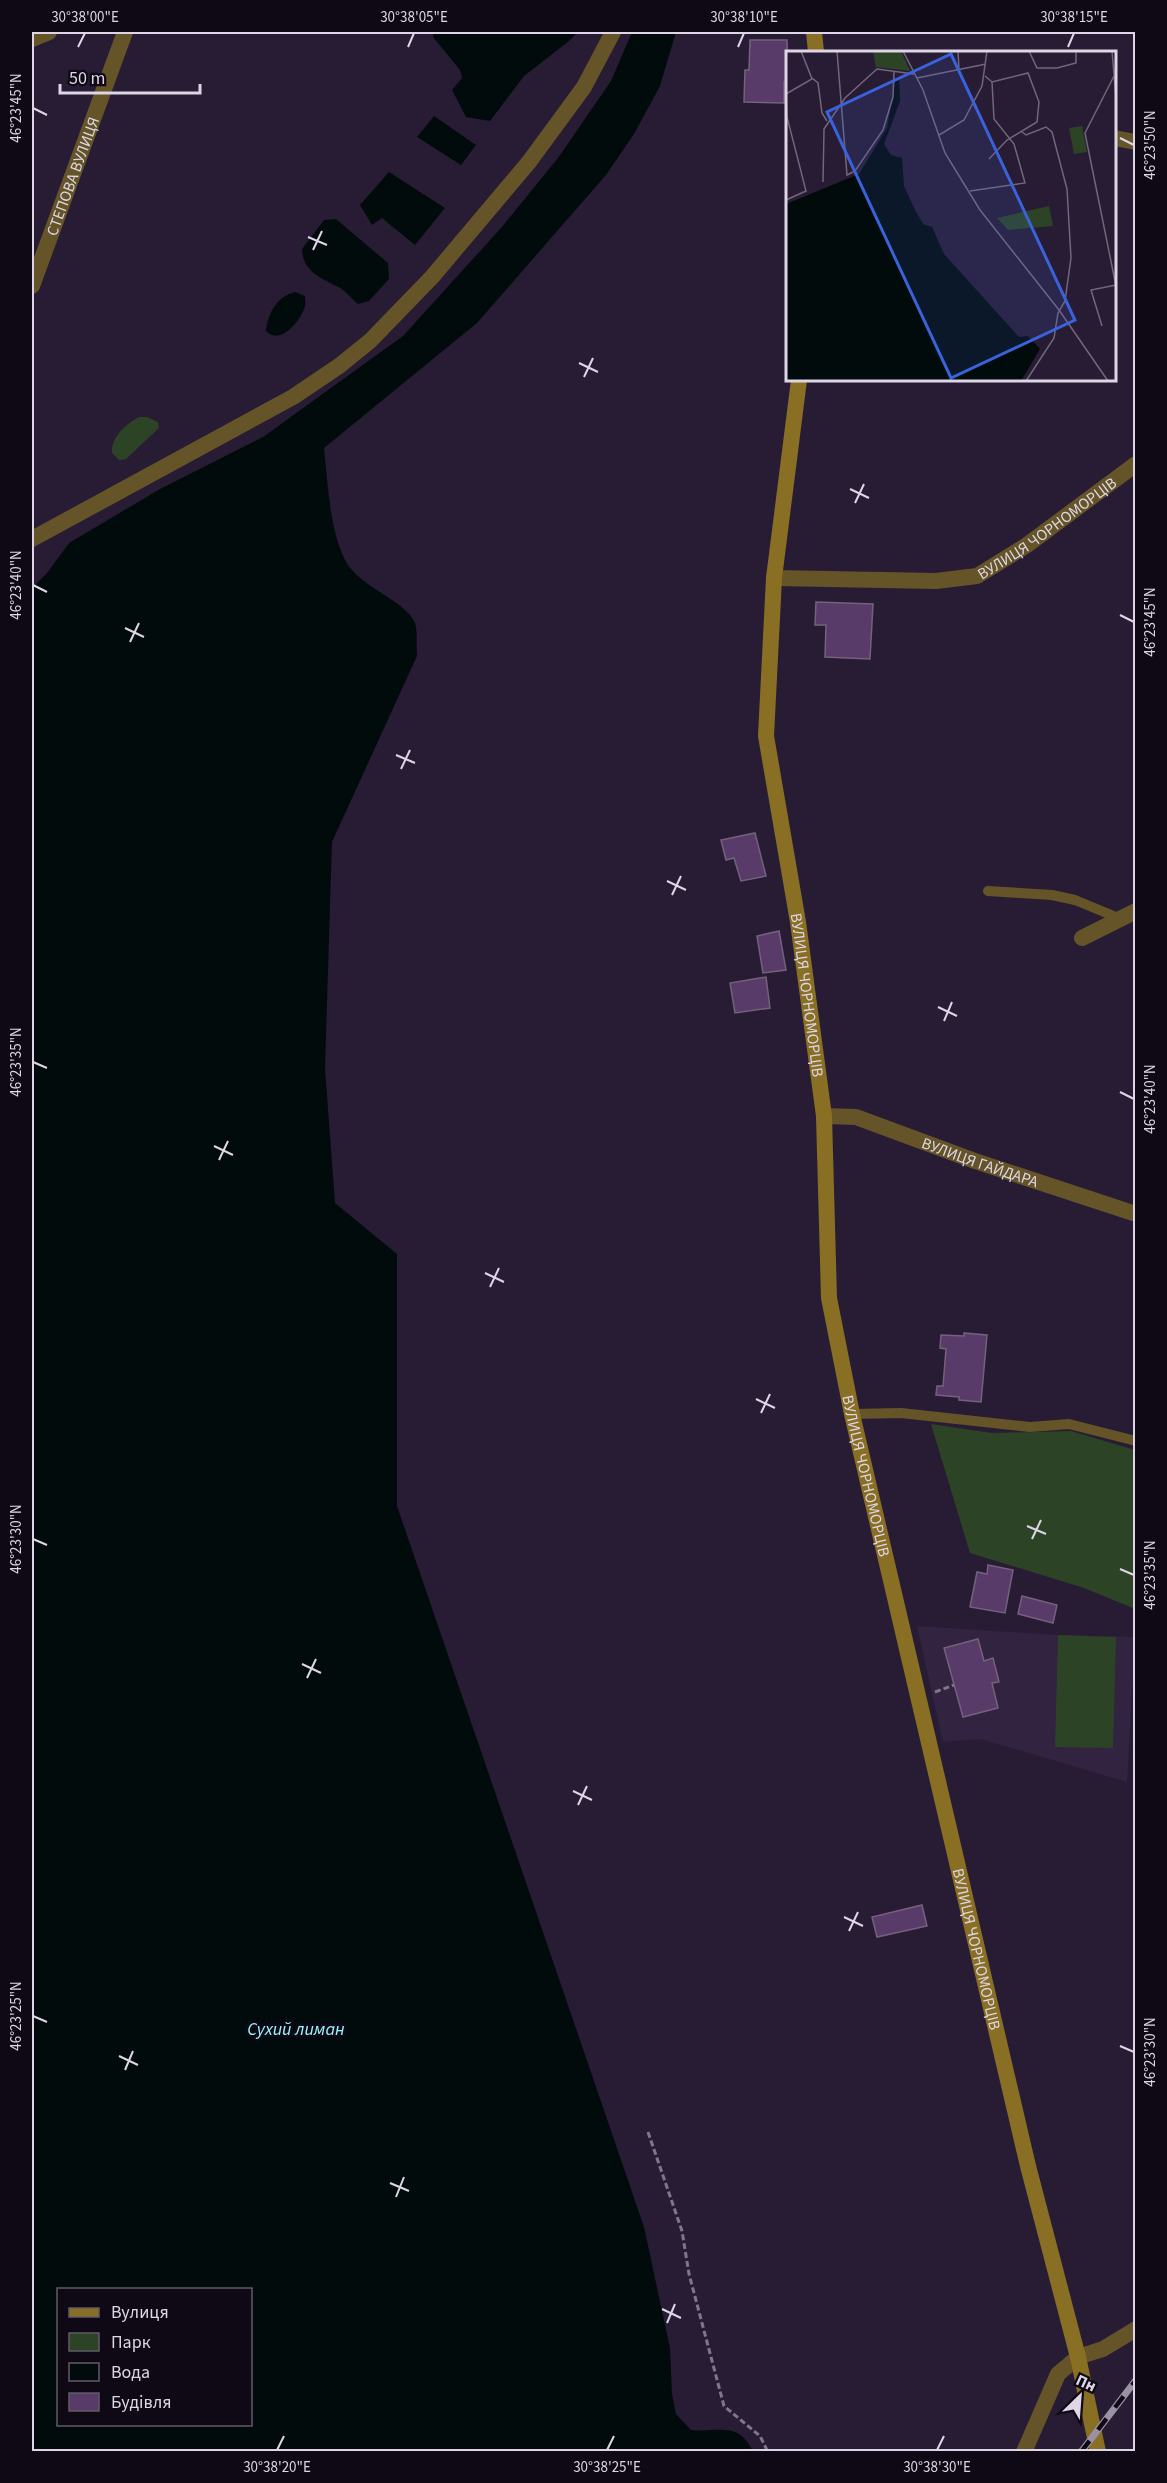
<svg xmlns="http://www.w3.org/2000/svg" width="1167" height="2483" font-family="'Source Sans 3',sans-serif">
	<rect width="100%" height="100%" fill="#281c34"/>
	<path fill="#322340" d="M917,1626L1058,1635L1135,1637L1127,1782L981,1739L943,1742Z"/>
	<path fill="#2d4326" d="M139,417H147L158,422L159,428L126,459L119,460L112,453C111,437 126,424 139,417Z
		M931,1424L992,1433L1071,1431L1135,1450V1609L1084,1588L970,1553Z
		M1058,1635L1116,1637L1113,1748L1055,1747Z"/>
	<path fill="#020b0b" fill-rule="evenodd" d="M434,32H578L569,41L524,76L490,121L466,117L452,90L462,78L460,70L433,37Z
		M632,32H676L660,86L634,134L606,175L477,323L324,448C328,484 329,525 344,558C358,588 405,599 415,623C418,632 416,646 417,656L332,842L325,1068L335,1203L397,1254V1506L644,2227L670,2348L672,2394L676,2414L691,2430C719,2433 737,2420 753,2451H32V588L47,573L69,543L160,489L263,437L403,336L501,228L558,158L611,81ZM58,2290H250V2424H58Z
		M434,116L476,145L461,165L417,137Z
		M389,172L445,208L415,245L382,218L372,225L360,205Z
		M336,219L388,263L389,279L369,301L358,304C352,299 347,292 340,288C322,278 303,273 302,249L324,220Z
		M295,292L305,296C305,299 306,303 305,306C301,321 280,346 266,331C268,313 277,296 295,292Z"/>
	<path fill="#593b69" stroke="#73627c" stroke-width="1.5" d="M750,40H787L788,82H784V103L744,102L745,70H749Z
		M816,602L873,604L870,659L825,657L826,625H815Z
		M755,833L766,876L741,881L734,858L726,860L721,840Z
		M779,931L786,970L763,973L757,936Z
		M766,977L770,1008L735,1013L730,983Z
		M964,1333L987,1335L981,1402L959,1400V1397L936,1395L937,1386H943L946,1349L940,1348L941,1335L964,1336Z
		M988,1565L1013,1570L1005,1613L970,1607L977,1572L987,1574Z
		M1022,1596L1057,1605L1053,1623L1018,1614Z
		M978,1639L984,1661L993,1658L999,1682L992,1683L998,1708L963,1717L944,1648Z
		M922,1905L927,1926L877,1937L872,1917Z"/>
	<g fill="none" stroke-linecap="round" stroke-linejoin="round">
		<path stroke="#80768a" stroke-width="3" stroke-dasharray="6 3" stroke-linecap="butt" d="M935,1692L954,1685
			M648,2132L682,2231L689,2274L724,2406L760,2436L768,2452"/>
		<path stroke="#645428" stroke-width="10" d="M988,891L1052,895L1075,900L1121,919
			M852,1414L901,1413L1030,1427L1069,1424L1136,1441"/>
		<g stroke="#645428" stroke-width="16">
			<path d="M32,39L49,32"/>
			<path d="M1114,138L1136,142"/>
			<path id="s1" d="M32,286L125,32"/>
			<path d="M32,539L293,397L339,366L370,341L432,277L529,162L584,87L613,32"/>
			<path id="s2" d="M774,578L936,581L977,576L1027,545L1136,464"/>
			<path d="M1082,938L1136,911"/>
			<path id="s3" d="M824,1116L856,1117L975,1161L1136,1214"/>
			<path d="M1024,2452L1058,2374L1078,2357L1103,2349L1136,2329"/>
		</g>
		<g stroke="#896f23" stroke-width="16">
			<path d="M814,32L816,52"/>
			<path id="s4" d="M799,380L774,578L766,736L798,922L824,1116L829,1298L852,1414L1028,2166L1078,2357L1098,2452"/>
		</g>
		<defs>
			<path id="rail" d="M1081,2452L1136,2380"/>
		</defs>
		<use href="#rail" stroke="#9b91a4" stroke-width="7"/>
		<use href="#rail" stroke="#0e0914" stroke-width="4.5" stroke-dasharray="14" stroke-linecap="butt"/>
	</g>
	<path fill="none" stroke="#ded6e6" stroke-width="2" d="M78,47L85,33M408,47L414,33M738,47L744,33M1068,47L1074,33M33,108L47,115M1120,138L1134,145M308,237L327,245M313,250L322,231M579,363L598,372M584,377L593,358M850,489L869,498M855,503L864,484M33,585L47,592M1120,615L1134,622M125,628L144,637M130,642L139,623M396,755L415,763M401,769L410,750M667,881L686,890M672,895L681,876M938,1007L957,1016M944,1021L952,1002M33,1062L47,1068M1120,1092L1134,1099M214,1146L233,1155M219,1160L228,1141M485,1273L504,1282M490,1287L499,1268M756,1399L775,1408M761,1413L770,1394M1027,1526L1046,1534M33,1539L47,1545M1032,1539L1041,1520M1120,1569L1134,1575M302,1664L321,1673M307,1678L316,1659M573,1791L592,1800M578,1805L587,1786M844,1917L863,1926M849,1931L858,1912M33,2016L47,2022M1120,2046L1134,2052M119,2056L138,2065M125,2070L133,2051M390,2183L409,2191M396,2197L404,2177M662,2309L681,2318M667,2323L675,2304M277,2450L284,2436M607,2450L614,2436M937,2450L944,2436"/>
	<g text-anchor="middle" stroke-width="6" stroke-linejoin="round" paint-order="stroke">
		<g font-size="16" fill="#ded6e6" stroke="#0e0914">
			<text dy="6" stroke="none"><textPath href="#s1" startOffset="117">СТЕПОВА ВУЛИЦЯ</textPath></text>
			<text dy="6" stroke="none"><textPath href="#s2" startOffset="288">ВУЛИЦЯ ЧОРНОМОРЦІВ</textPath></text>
			<text dy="6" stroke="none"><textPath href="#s4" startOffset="620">ВУЛИЦЯ ЧОРНОМОРЦІВ</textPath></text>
			<text dy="6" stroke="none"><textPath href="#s3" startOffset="164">ВУЛИЦЯ ГАЙДАРА</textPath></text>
			<text dy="6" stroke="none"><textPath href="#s4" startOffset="1106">ВУЛИЦЯ ЧОРНОМОРЦІВ</textPath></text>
			<text dy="6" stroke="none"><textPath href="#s4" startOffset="1592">ВУЛИЦЯ ЧОРНОМОРЦІВ</textPath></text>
		</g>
		<g font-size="18" font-style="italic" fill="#97f7fc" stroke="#0e0914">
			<text x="296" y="2035">Сухий лиман</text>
		</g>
	</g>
	<g transform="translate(786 51)">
		<rect width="330" height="330" fill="#281c34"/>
		<path d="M115,0L124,20L90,16L87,1ZM296,75L301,101L288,103L283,77ZM263,155L267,175L222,179L211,167Z" fill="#2d4326"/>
		<path d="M113,26L114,50L98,93L105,104L116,107L118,135L129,159L137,173L146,176L158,203L233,286L242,285L254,298L235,330H0V153L73,123L101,77L110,27Z" fill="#020b0b"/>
		<path fill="none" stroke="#71667b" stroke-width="1.5" d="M51,0L61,124L69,120L97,79L107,46L108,20M117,0L137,39L159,102L194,159L273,259L322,330M172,0L173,19M243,0L251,17H271L290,12V0M326,0L330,47M199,25L206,31L242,22L253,51L251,71L221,89L203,108M328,25L299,82L330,235M26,27L32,32L36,62L41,70M131,27L200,13M0,43L26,28L15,0M236,81L240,84L260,76L266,81L281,138L285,207L279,250L272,262L268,287L240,330M153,84L178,69L196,35L201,0M37,131L38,78L59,47L91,18L128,23M184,140L239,132L228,93L208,68L206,31M0,149L20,140L1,66L0,43M316,275L305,239L330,234"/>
		<path fill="#3a62da" fill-opacity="0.15" stroke="#3a62da" stroke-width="3" d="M165,3L289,269L165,327L41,61Z"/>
		<rect width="330" height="330" fill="none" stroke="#ded6e6" stroke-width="3"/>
	</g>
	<rect width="1167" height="2483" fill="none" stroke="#0e0914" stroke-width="66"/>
	<rect x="57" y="2288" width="195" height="138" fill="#0e0914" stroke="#615b68" stroke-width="1.5"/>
	<rect x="69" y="2308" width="30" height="9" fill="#896f23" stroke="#615b68" stroke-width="1.5"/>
	<text x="111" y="2318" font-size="18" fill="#ded6e6">Вулиця</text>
	<rect x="69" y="2333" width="30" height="18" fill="#2d4326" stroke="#615b68" stroke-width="1.5"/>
	<text x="111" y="2348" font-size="18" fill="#ded6e6">Парк</text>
	<rect x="69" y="2363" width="30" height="18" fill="#020b0b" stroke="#615b68" stroke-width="1.5"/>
	<text x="111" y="2378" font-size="18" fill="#ded6e6">Вода</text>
	<rect x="69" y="2393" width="30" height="18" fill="#593b69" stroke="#615b68" stroke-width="1.5"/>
	<text x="111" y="2408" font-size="18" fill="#ded6e6">Будівля</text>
	<g transform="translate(1080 2396) rotate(25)" stroke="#0e0914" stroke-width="4.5" paint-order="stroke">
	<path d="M0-4.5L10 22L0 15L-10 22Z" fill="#ded6e6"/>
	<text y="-9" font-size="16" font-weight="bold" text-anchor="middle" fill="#ded6e6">Пн</text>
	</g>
	<path d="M60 84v9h140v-9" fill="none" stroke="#ded6e6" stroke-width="3"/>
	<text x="69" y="84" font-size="18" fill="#ded6e6" stroke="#0e0914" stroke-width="4.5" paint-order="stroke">50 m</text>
	<rect x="33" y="33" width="1101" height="2417" fill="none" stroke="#ded6e6" stroke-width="2"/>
	<g font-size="15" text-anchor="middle" fill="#ded6e6">
		<text x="85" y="22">30°38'00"E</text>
		<text x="414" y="22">30°38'05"E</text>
		<text x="744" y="22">30°38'10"E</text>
		<text x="1074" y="22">30°38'15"E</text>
		<text transform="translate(16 108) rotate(-90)" y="5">46°23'45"N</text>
		<text transform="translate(1150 145) rotate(-90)" y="5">46°23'50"N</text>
		<text transform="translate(16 585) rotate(-90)" y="5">46°23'40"N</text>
		<text transform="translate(1150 622) rotate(-90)" y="5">46°23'45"N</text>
		<text transform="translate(16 1062) rotate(-90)" y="5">46°23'35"N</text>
		<text transform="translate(1150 1099) rotate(-90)" y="5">46°23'40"N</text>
		<text transform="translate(16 1539) rotate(-90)" y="5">46°23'30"N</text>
		<text transform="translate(1150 1575) rotate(-90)" y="5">46°23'35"N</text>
		<text transform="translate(16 2016) rotate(-90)" y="5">46°23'25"N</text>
		<text transform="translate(1150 2052) rotate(-90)" y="5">46°23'30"N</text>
		<text x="277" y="2472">30°38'20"E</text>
		<text x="607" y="2472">30°38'25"E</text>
		<text x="937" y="2472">30°38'30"E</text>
	</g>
</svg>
